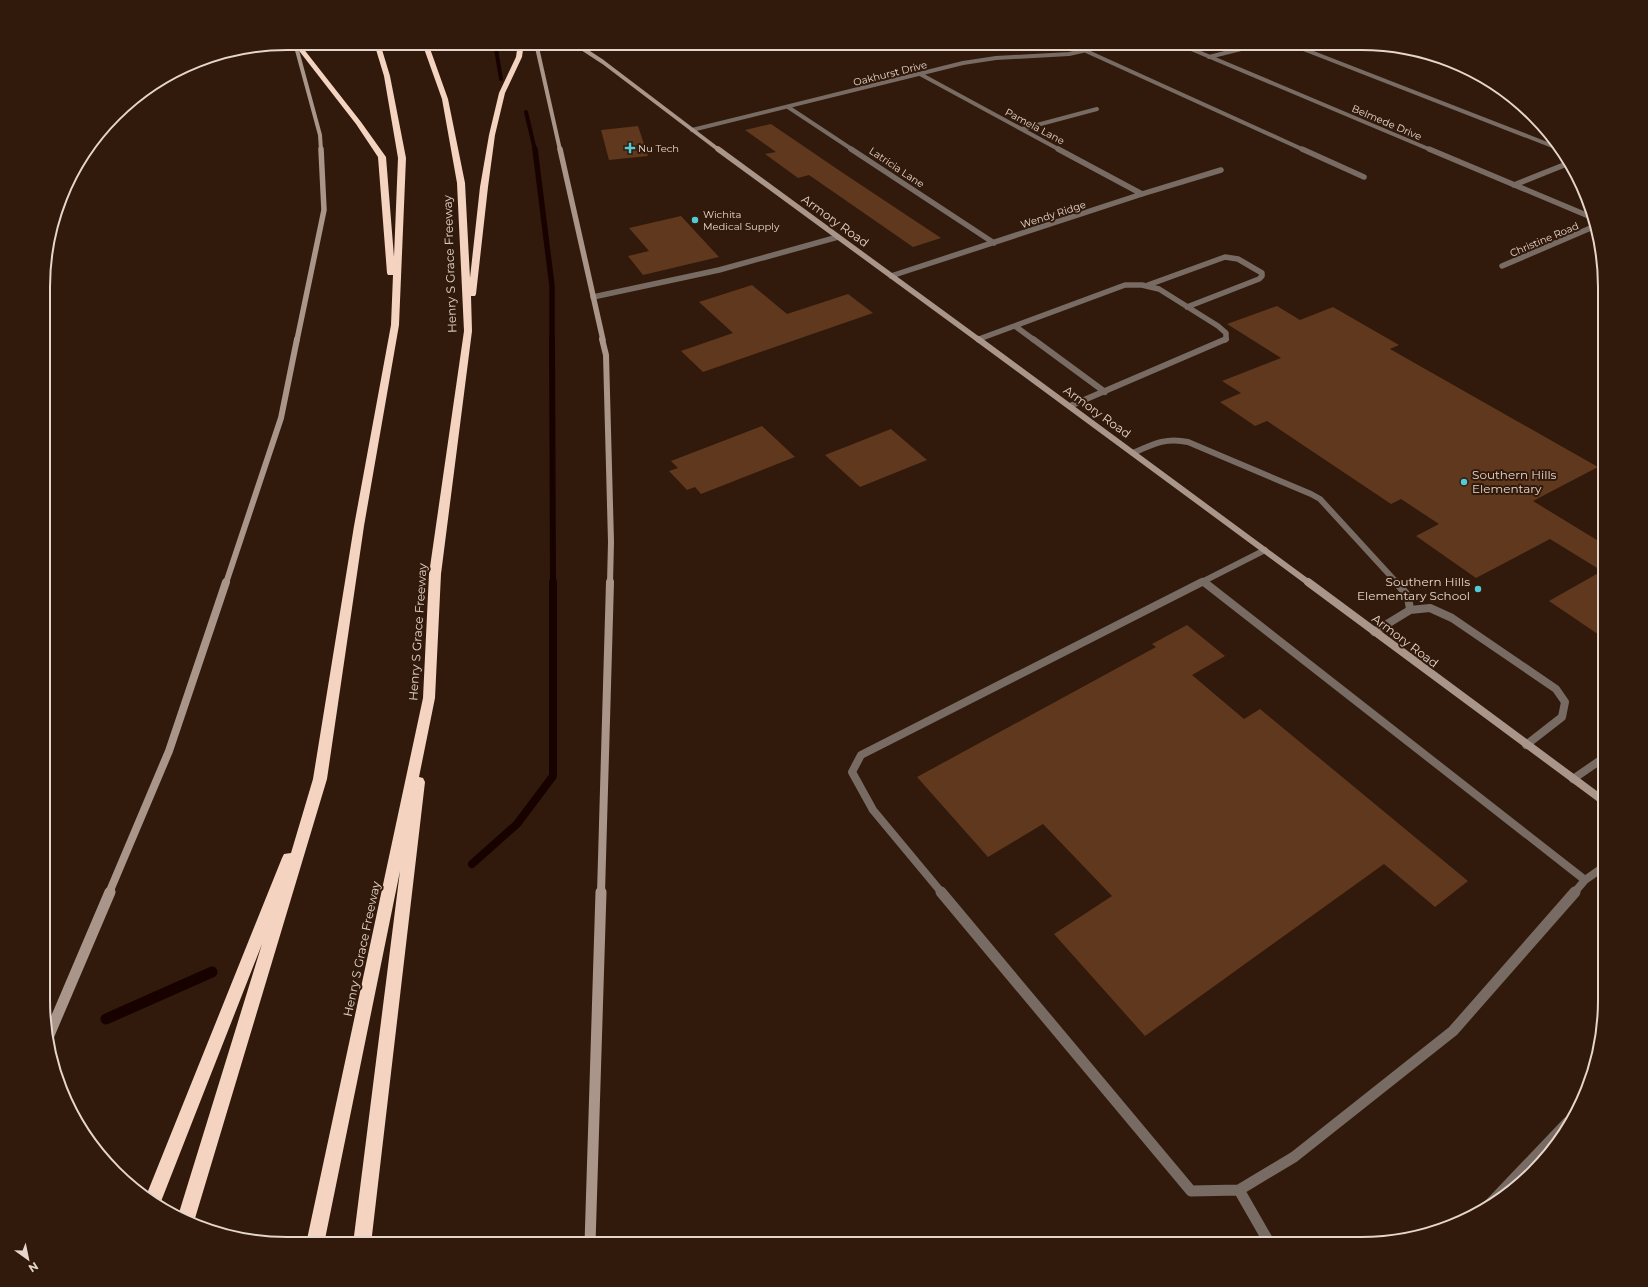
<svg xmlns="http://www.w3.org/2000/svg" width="1648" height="1287" font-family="Montserrat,sans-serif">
	<rect width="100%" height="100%" fill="#311a0b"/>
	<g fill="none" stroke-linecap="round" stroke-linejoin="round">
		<path stroke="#180200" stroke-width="4" d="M495,43L501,79
			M526,112L535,150"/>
		<path stroke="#180200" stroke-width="5.5" d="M535,149L552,286V340"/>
		<path stroke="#180200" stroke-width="6" d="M552,339L553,583"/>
		<path stroke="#180200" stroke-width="8" d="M472,864L517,824L553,776V582"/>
		<path stroke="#180200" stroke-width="11" d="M106,1019L212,972"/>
	</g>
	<path fill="#5f381d" d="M771,124L843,173L941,238L913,247L809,175L798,178L765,154L776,152L745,130Z
		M638,126L648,156L609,160L601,130Z
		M681,216L719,257L643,275L628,256L649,251L629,228Z
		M752,285L787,314L848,294L873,313L703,372L681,351L733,333L699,302Z
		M1277,306L1300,320L1333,307L1399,345L1390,349L1598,467L1533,501L1605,545V639L1549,601L1602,571L1550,539L1476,578L1416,536L1439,524L1401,499L1391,504L1267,421L1255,426L1220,402L1241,393L1222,381L1281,358L1227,324Z
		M762,426L795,457L701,494L695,487L687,490L669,471L678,468L671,461Z
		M891,429L927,460L860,487L825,455Z
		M1187,625L1225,656L1192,675L1244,719L1260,709L1468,881L1435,907L1384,864L1145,1036L1054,934L1112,896L1043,824L988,857L917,777L1156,647L1152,644Z"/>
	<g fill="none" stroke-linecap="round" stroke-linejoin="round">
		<path stroke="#776b63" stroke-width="4" d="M1086,51L1304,150
			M1209,57L1257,45H1293L1560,149"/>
		<path stroke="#776b63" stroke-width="5.5" d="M1302,149L1364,177
			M1514,185L1569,163
			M1148,285L1225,257L1238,259L1262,273V276L1259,279L1187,307
			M593,297L719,270L838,237
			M1015,326L1034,340
			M979,339L1125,285H1142L1159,289L1218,326L1226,333V339L1225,340"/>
		<path stroke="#776b63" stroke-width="6" d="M1033,339L1105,392
			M1070,406L1226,339
			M1133,453C1153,444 1166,437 1188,442L1311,494L1320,499L1397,583
			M1200,583L1265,550"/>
		<path stroke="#776b63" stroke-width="8" d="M1204,582L1585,880
			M1410,610L1430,608L1452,618L1556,689L1565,702L1562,717L1526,745
			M1374,632L1410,610L1408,596L1396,582
			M1573,779L1605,757
			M942,893L873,810L852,772L861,755L1202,582
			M1574,893L1585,880L1605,866"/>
		<path stroke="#776b63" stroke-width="11" d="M941,892L1191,1191L1239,1190L1294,1157L1453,1031L1575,892
			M1239,1190L1270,1244"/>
		<path stroke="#776b63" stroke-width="4" d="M1177,43L1431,150
			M1442,59L1460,65
			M920,74L1060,150
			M788,107L853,150
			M1022,129L1097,109
			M692,130L963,63L996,58L1069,54L1118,43"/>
		<path stroke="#776b63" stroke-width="5.5" d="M851,149L994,243
			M1058,149L1142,194
			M1429,149L1591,217
			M1502,266L1593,227
			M891,276L1142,194L1221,170"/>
		<path stroke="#776b63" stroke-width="11" d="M1486,1208L1568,1122"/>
		<path stroke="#a99589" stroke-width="4" d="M295,43L320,135L321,150
			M536,43L560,150
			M574,43L603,62L719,150"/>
		<path stroke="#a99589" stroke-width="5.5" d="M560,149L603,340
			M718,149L979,340
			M297,340L324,210L321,149"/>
		<path stroke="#a99589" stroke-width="6" d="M602,339L606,355L611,542L610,583
			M978,339L1309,583
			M226,583L281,418L297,339"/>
		<path stroke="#a99589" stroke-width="8" d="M1308,582L1605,802
			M109,893L169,751L226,582
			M601,893L610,582"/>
		<path stroke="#a99589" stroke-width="11" d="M49,1035L110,892
			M590,1244L601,892"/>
		<path fill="#f4d4c0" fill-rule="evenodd" d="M293,43H299L361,122L386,157L394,257L398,158L384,76L374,43H380L390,76L406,158L399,325L364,526L327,779L193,1225L178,1216L262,944L160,1204L146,1196L282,858L284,854L291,853L313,779L354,526L391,325L393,275H388L387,273L378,157L356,124Z
			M422,43H428L448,99L465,183L470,278L480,187L489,135L499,93L516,57L518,43H524L522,57L505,93L495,135L488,187L476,294L475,296H471L472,331L441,574L435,698L419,777L423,778L425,782L371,1244H353L400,871L324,1244H306L423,698L429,574L464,331L457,183L442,99Z"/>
	</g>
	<g fill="#52cbd7" stroke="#311a0b" stroke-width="1.5">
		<path d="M628 142h4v4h4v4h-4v4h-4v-4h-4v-4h4z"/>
		<circle cx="695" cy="220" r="4"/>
		<circle cx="1464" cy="482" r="4"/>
		<circle cx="1478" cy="589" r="4"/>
	</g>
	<g text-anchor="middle" stroke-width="4" stroke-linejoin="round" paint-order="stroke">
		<g font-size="10" fill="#e5d5cb" stroke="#311a0b">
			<text transform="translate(890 73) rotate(-14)" y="4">Oakhurst Drive</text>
			<text transform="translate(1387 122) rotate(23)" y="4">Belmede Drive</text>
			<text transform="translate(1035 126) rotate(28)" y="4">Pamela Lane</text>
			<text transform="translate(897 167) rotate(34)" y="4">Latricia Lane</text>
			<text transform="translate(1053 214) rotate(-18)" y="4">Wendy Ridge</text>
			<text transform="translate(1544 239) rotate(-23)" y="4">Christine Road</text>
		</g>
		<g font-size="10" fill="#e5d5cb" stroke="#311a0b" text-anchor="start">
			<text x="638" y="152">Nu Tech</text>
			<text x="703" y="218">Wichita<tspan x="703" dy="12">Medical Supply</tspan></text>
		</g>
		<g font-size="12" fill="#e5d5cb" stroke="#311a0b">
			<text transform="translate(835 221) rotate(36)" y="4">Armory Road</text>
			<text transform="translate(450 264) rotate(-92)" y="4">Henry S Grace Freeway</text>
			<text transform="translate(1097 412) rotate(36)" y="4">Armory Road</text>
			<text transform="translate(418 632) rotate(-86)" y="4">Henry S Grace Freeway</text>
			<text transform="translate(1405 641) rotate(37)" y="4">Armory Road</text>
			<text transform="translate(362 949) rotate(-78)" y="4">Henry S Grace Freeway</text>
		</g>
		<g font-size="12" fill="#e5d5cb" stroke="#311a0b" text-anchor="start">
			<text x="1472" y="479">Southern Hills<tspan x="1472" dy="14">Elementary</tspan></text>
			<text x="1470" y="586" text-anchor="end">Southern Hills<tspan x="1470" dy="14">Elementary School</tspan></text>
		</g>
	</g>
	<path d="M0 0H1648V1287H0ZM287 50H1361A237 237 0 0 1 1598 287V1000A237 237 0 0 1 1361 1237H287A237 237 0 0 1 50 1000V287A237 237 0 0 1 287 50Z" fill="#311a0b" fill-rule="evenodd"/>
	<path fill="none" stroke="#e5d5cb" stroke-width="2" d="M287 50H1361A237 237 0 0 1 1598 287V1000A237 237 0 0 1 1361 1237H287A237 237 0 0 1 50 1000V287A237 237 0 0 1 287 50Z"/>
	<g transform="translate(28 1259) rotate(147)" stroke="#311a0b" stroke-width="3" paint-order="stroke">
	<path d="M0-3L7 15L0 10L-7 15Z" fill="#e5d5cb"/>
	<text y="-6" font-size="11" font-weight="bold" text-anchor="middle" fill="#e5d5cb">N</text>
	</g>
</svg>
